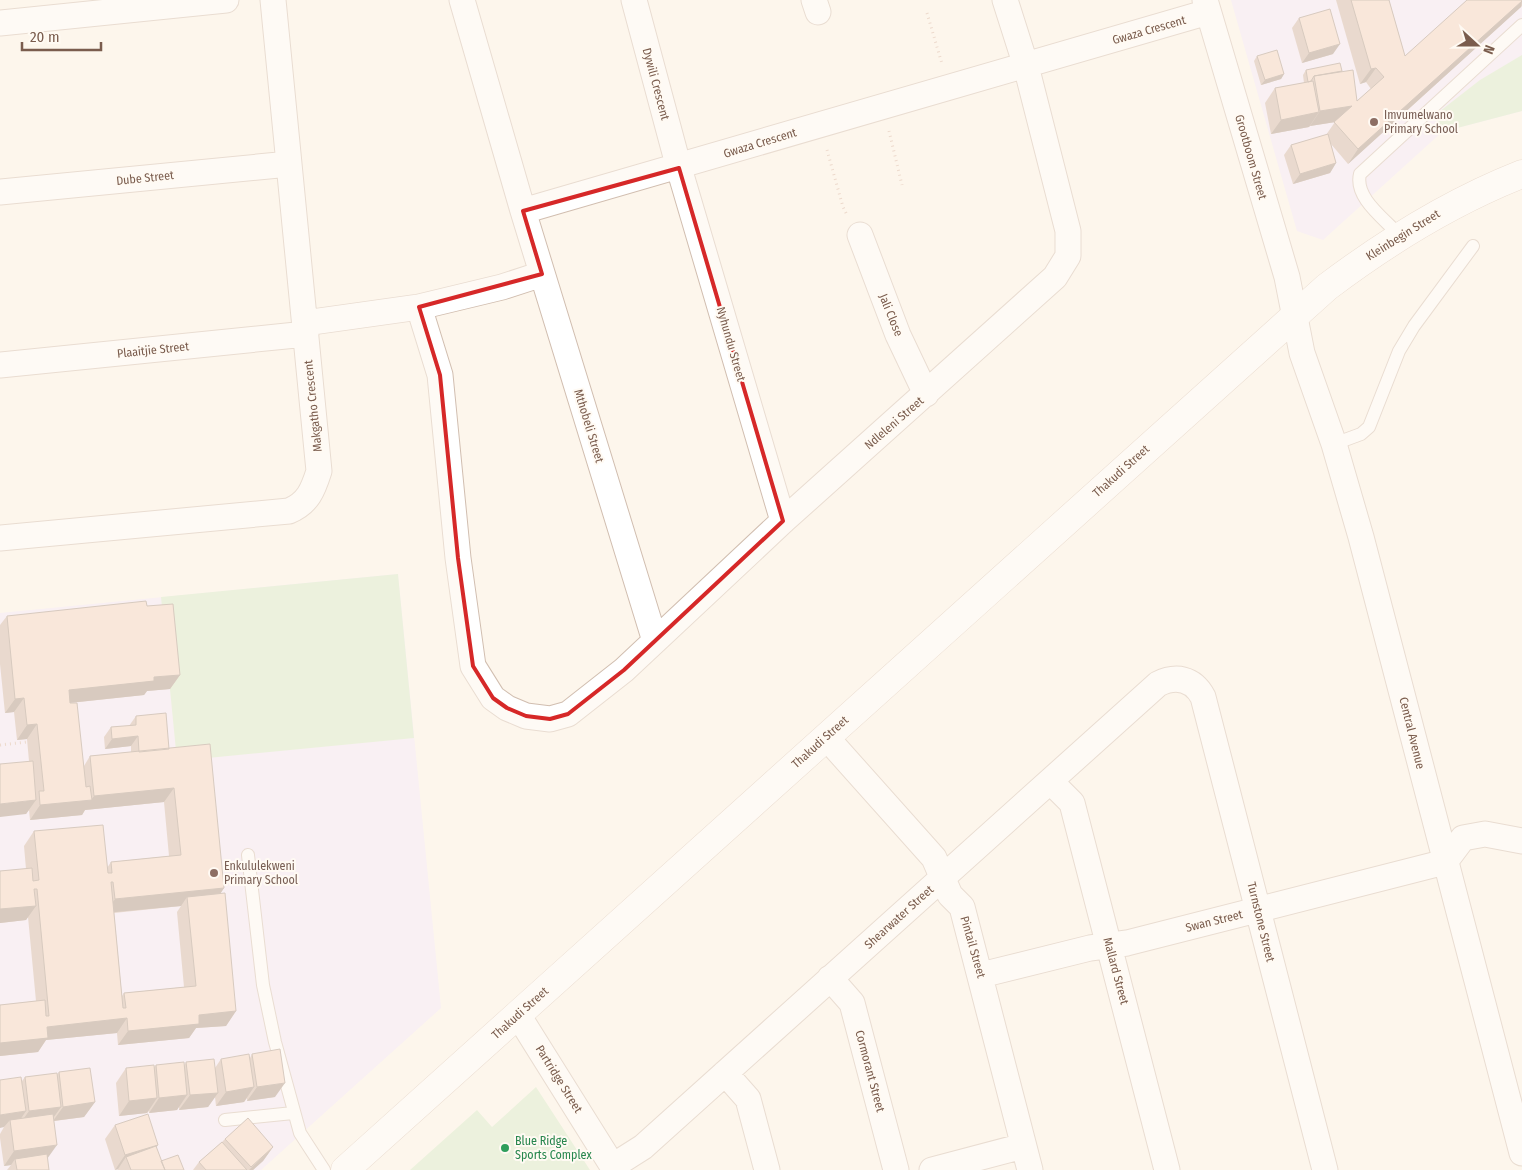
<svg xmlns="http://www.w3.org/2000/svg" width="1522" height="1170" font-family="'Fira Sans Condensed',sans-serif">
	<rect width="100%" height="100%" fill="#fdf6ec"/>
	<path fill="#f3e8fa" d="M1231,0H1522V111L1442,132L1323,240L1297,231Z
		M398,574L441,1008L261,1170H0V613Z"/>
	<path fill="#d8ecc9" d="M1522,55V111L1442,132L1435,115L1480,80Z
		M398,574L414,738L177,761L161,597Z
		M536,1087L590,1170H410L477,1110L492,1127Z"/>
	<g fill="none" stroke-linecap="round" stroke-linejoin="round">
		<defs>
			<path id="lane" d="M1399,235C1385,219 1354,198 1360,174L1522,25
				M1334,444L1361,434L1369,427L1399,351L1414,326L1473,246
				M248,855L263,985L275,1042L300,1133L324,1170
				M225,1120L293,1113"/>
			<path id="street" d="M462,0L523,211L655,641
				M634,0L679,168L783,521
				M814,0L818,12
				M1205,0L1287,277L1302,353L1334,444L1361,537L1522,1153
				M0,23L226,0
				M0,192L289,164
				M523,211L1208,12
				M860,235L898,335L926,394
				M419,307L440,375L458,558L473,666L493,698L507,708L526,716L550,719L568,714L624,670L783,521L1055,277L1068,256V231L1026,66L1005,0
				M305,323L419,307L502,287L542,274
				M0,365L306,334
				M0,538L289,511C308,503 313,490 319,471L273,0
				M826,737L934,858L950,895L962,907L1030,1170
				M1050,781L1072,803L1167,1170
				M981,975L1090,948L1127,943L1445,862L1463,838L1485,834L1522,841
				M830,978L852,1003L896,1170
				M518,1015L615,1170
				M725,1073L748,1099L767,1170
				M613,1166L643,1147L1158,684C1176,675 1193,678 1203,697L1325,1170
				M932,1170L1023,1146"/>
			<path id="secondary" d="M345,1170L1327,287C1388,241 1451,202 1522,174"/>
		</defs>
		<use href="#lane" stroke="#d1beb0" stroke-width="14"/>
		<use href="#street" stroke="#d1beb0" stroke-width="27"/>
		<use href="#secondary" stroke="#d6c0b0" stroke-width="29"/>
		<path stroke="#d9b8a5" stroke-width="3" stroke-dasharray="1 4" stroke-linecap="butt" d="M927,13L942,64
			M889,131L902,185
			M827,150L843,207L847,215
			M0,745L27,742"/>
		<use href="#lane" stroke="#fff" stroke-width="12"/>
		<use href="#street" stroke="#fff" stroke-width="25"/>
		<use href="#secondary" stroke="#fff" stroke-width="28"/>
	</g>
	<path fill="#d1b7a8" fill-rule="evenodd" d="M1336,0H1389L1405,56L1522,0V6L1348,164L1331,144L1336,163L1330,173L1293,184L1284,155L1291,145L1326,135L1335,122L1310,126L1309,127L1271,134L1265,103L1275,88L1304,83L1303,75L1306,70L1342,71L1357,101L1371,89L1366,82L1360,84Z
		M1299,18L1333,54L1302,63L1292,28Z
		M1257,56L1284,74L1281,79L1261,85L1254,61Z
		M147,606L180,675L170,689L147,691L144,695L70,703L84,766L90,756L131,752V746L105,749L104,737L111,727L129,726L136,716L169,749L224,888L220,894L236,1011L226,1026L196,1028L189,1038L118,1045L117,1033L46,1040L38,1052L0,1056V1005L36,1001L28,917L26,920L0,923V871L26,869L24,846L34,831L107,868L111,862L169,856L164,802L85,810L82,815L30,820L29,810L26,814L29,761L27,739L17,740L14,712L5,713L0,664V625L7,616ZM181,906L177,912L184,987L124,993L122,996L114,913Z
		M252,1054L275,1097L247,1101V1098L244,1102L216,1106L215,1097L208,1107L179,1110V1106L177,1110L149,1113V1111L147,1113L119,1116L116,1083L126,1068L154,1067L156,1065L184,1066L186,1062L215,1068L221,1059L250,1058Z
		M59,1072L95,1102L84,1117L54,1121L47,1159L49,1170H7L11,1165L4,1166L0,1138V1134L4,1127L22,1081L25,1077L57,1075Z
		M115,1125L158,1145L156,1146L161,1161L184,1170H117L118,1169L115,1170L105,1139Z
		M225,1139L273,1147L263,1161L253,1170H193L199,1162L222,1142Z"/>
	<path fill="#aa9588" d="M1522,1L1521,7L1348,164L1358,149Z
		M1340,44L1333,54L1302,63L1309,53Z
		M1376,68L1366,82L1360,84L1371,69Z
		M1284,74L1281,79L1261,85L1265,80Z
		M1352,106L1342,121L1310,126L1320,111Z
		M1319,112L1309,127L1271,134L1281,120Z
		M1336,163L1330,173L1293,184L1300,174Z
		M180,675L170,689L147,691L144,695L59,704L69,690L154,677Z
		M24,698L14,712L5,713L15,699Z
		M37,724L27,739L17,740L27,725Z
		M138,736L131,746L105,749L112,739Z
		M174,788L164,802L85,810L82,815L30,820L40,805L91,800L94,796Z
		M36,800L26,814L0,817V804Z
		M224,888L214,903L187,897L181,906L105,913L115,899Z
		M36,906L26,920L0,923V909Z
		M236,1011L226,1026L196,1028L189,1038L118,1045L128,1031L199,1015Z
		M127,1018L117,1033L46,1040L38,1052L0,1056V1043L47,1027Z
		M285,1083L275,1097L247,1101L257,1087Z
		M254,1087L244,1102L216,1106L226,1092Z
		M218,1093L208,1107L179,1110L190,1095Z
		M187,1095L177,1110L149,1113L159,1098Z
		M157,1098L147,1113L119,1116L129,1101Z
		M95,1102L84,1117L53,1121L63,1107Z
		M61,1107L51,1121L19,1125L29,1111Z
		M26,1111L16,1126L10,1120L4,1127L0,1128V1115Z
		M57,1145L47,1159H15L11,1165L4,1166L14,1151Z
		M158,1145L148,1159L126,1157L118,1169L115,1170L125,1155Z
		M273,1147L263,1161L253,1170H249Z"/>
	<path fill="#f3d5c3" stroke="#aa9588" d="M1351,0H1389L1405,56L1467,0H1522V1L1358,149L1334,122L1352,106L1320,111L1314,76L1353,70L1357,101L1384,77L1376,68L1371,69Z
		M1330,9L1340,44L1309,53L1299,18Z
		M1277,50L1284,74L1265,80L1257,56Z
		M1340,63L1342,71L1314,76L1311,81L1308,82L1306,70Z
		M1313,81L1319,112L1281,120L1275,88Z
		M1328,134L1336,163L1300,174L1291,145Z
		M146,601L147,606L173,604L180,675L154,677V681L69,690L70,703H77L86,787L90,786L92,800L40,805L39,791H44L37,724L27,725L24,698L15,699L7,616Z
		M166,713L169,749L139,752L138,736L112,739L111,727L136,725V716Z
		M210,744L224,888L115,899L113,882H111L123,1008H126L124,993L196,986L187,897L225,893L236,1011L199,1015V1024L128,1031L127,1018L47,1027L48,1038L0,1043V1005L45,1000L46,1016H49L37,889H34L36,906L0,909V871L32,868L33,881L39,880L34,831L103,825L108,873H112L111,862L181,855L174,788L94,796L90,756Z
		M33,761L36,800L0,804V764Z
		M280,1049L285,1083L257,1087L252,1054Z
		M249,1054L254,1087L226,1092L221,1059Z
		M214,1059L218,1093L190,1095L186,1062Z
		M184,1062L187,1095L159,1098L156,1065Z
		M154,1065L157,1098L129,1101L126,1068Z
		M90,1068L95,1102L63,1107L59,1072Z
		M57,1073L61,1107L29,1111L25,1077Z
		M21,1077L26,1111L0,1115V1080Z
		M53,1114L57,1145L14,1151L10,1120Z
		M148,1114L158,1145L125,1155L115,1125Z
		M248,1118L273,1147L251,1167L225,1139Z
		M222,1142L247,1170H206L199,1162Z
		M156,1146L165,1170H131L126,1157Z
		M47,1154L49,1170H17L15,1159Z
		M178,1155L184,1170H165L161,1161Z"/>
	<path d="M0 0H1522V1170H0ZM679,168L783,521L624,670L568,714L550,719L526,716L507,708L493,698L473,666L458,558L440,375L419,307L542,274L523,211Z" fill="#fdf6ec" fill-opacity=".55" fill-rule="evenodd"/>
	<path fill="none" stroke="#d62828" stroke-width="4" stroke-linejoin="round" d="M679,168L783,521L624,670L568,714L550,719L526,716L507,708L493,698L473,666L458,558L440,375L419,307L542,274L523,211Z"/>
	<g fill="#8d6e63" stroke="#fffaf3" stroke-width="2">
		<circle cx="1374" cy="122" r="5"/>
		<circle cx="214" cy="873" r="5"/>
	</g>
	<circle fill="#2e9e5b" stroke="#fffaf3" stroke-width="2" cx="505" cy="1148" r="5"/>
	<g text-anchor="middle" stroke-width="4" stroke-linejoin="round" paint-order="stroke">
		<g font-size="12" fill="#7a5c4d" stroke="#fffaf3">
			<text transform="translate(1149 30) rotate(-16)" y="4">Gwaza Crescent</text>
			<text transform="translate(656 84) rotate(75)" y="4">Dywili Crescent</text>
			<text transform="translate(760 143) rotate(-17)" y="4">Gwaza Crescent</text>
			<text transform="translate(1251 157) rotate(74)" y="4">Grootboom Street</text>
			<text transform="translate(145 178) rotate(-6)" y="4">Dube Street</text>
			<text transform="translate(1403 235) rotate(-32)" y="4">Kleinbegin Street</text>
			<text transform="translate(891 315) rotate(68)" y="4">Jali Close</text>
			<text transform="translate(731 344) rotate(74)" y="4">Nyhundu Street</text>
			<text transform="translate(153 350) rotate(-6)" y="4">Plaaitjie Street</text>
			<text transform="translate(313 406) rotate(-96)" y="4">Makgatho Crescent</text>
			<text transform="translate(894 423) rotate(-41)" y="4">Ndleleni Street</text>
			<text transform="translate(589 426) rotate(73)" y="4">Mthobeli Street</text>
			<text transform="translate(1121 471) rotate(-42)" y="4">Thakudi Street</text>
			<text transform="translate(1412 733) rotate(76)" y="4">Central Avenue</text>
			<text transform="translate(820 742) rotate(-42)" y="4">Thakudi Street</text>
			<text transform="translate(899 917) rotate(-42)" y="4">Shearwater Street</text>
			<text transform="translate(1214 921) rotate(-14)" y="4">Swan Street</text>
			<text transform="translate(1261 922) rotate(76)" y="4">Turnstone Street</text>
			<text transform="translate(973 947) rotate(74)" y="4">Pintail Street</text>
			<text transform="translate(1116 971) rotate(75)" y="4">Mallard Street</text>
			<text transform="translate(520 1013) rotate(-42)" y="4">Thakudi Street</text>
			<text transform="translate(870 1071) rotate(75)" y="4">Cormorant Street</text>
			<text transform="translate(559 1079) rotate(58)" y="4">Partridge Street</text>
		</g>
		<g font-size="12" fill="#785e54" stroke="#fffaf3" text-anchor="start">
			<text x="1384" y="119">Imvumelwano<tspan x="1384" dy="14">Primary School</tspan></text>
			<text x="224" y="870">Enkululekweni<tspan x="224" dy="14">Primary School</tspan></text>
		</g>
		<g font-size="12" fill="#27864d" stroke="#fffaf3" text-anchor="start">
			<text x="515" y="1145">Blue Ridge<tspan x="515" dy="14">Sports Complex</tspan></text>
		</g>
	</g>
	<g transform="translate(1477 45) rotate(111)" stroke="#fffaf3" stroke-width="4" paint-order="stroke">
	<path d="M0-4L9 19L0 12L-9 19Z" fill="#7a5c4d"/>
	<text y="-8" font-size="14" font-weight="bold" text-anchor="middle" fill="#7a5c4d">N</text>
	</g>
	<path d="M22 42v8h79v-8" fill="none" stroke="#7a5c4d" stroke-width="2.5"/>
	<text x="30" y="42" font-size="15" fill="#7a5c4d" stroke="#fffaf3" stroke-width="4" paint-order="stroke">20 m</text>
</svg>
